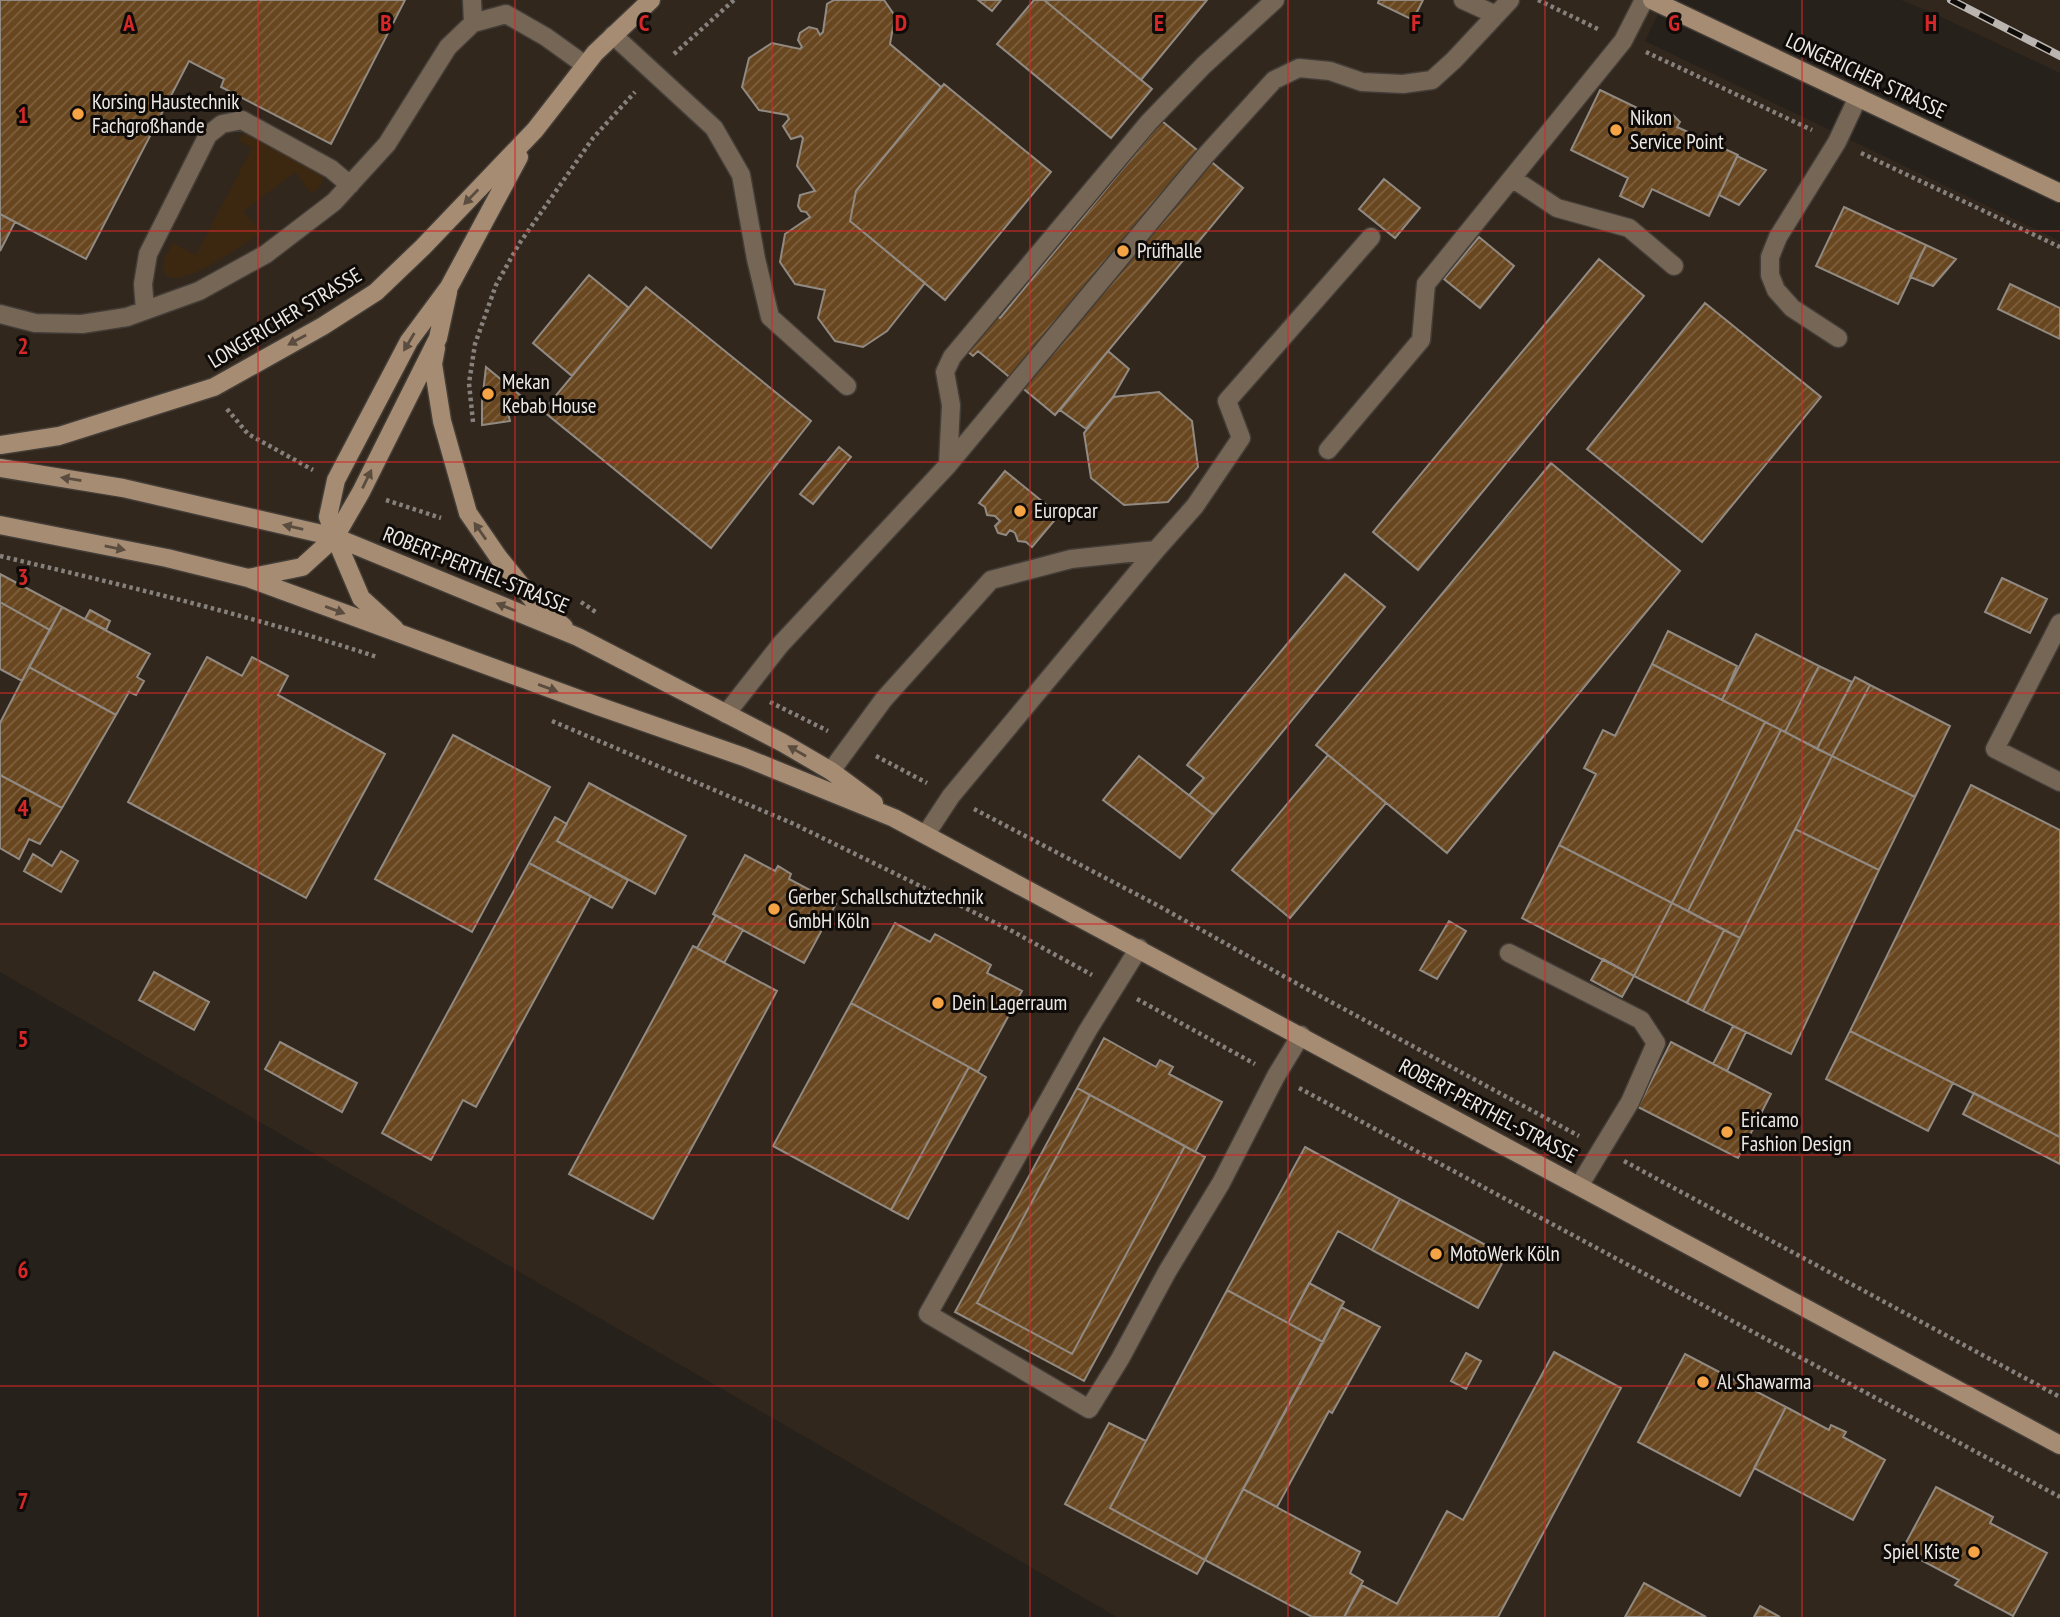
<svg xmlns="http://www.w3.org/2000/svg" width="2060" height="1617" font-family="'PT Sans Narrow',sans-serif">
	<defs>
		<pattern id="building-hatch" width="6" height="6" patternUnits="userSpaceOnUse" patternTransform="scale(1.75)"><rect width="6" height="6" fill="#68461f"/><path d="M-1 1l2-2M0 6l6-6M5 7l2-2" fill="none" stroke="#7e613f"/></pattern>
	</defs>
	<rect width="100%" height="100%" fill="#27211c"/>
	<path fill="#31271c" d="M0,0H1665L1645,41L2060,241V1617H1117L0,972Z
		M1901,0H2060V73L1935,14Z"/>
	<path fill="#3c2810" d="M245,133L319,170L323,178L320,187L311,193L295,172L244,211L261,233C241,245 190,284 168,277C157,265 166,255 173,243L196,255L252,148L238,140Z"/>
	<path fill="url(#building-hatch)" stroke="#918a83" stroke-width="2" d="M0,0H405L331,144L221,87L224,79L189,61L86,259L0,214Z
		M834,0H884L895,16L890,44L941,87L856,191L850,221L925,283L887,331L863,347L835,341L818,318L825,290L795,284L780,262L785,234L810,217L806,212L801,211L798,206L800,195L815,191L797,166L803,138L801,136L791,139L783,126L789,119L787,115L759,110L742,87L749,58L772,43L800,49L802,47L798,40L800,33L809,27L817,29L820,35L823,32L827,4Z
		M978,0H1001L992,11Z
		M1034,0H1044L1152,89L1111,138L997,44Z
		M1044,0H1207L1141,80Z
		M1379,0H1423L1413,20L1378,3Z
		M944,84L1051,172L945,300L850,221L856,191Z
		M1600,90L1660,119L1663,114H1672L1680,122L1677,127L1738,155L1709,216L1652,189L1643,207L1620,196L1628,178L1571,150Z
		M1162,121L1243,188L1055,415L978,351L973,356L966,350L995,314L1000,318Z
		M1737,156L1766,170L1739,205L1719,195Z
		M1384,179L1420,208L1395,238L1359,209Z
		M1844,207L1926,245L1898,304L1816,266Z
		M0,214L15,222L0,251Z
		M1479,237L1514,266L1480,308L1444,279Z
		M1926,245L1956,259L1933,286L1910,277Z
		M1599,259L1644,296L1418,570L1373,532Z
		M589,275L629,308L572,376L533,343Z
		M2010,284L2060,308V339L1998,309Z
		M646,287L811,421L711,548L543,411Z
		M1705,303L1821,397L1702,542L1587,449Z
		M1108,351L1129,369L1113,397L1086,429L1060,410Z
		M486,367L521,396L508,413L510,421L482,425V402Z
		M1159,392L1192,421L1198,467L1168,502L1124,505L1091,478L1084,433L1113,397Z
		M839,447L851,457L813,504L800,494Z
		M1551,463L1680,571L1447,853L1316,745Z
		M1005,471L1059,515L1032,547L1026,542L1018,541L1015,533L1010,530L1006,535L998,533L995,526L1000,521L995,516L987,515L985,507L979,503Z
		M0,574L62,607L50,630L0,602Z
		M1345,574L1385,607L1214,815L1189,795L1204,778L1187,765Z
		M2002,578L2047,599L2030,633L1985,612Z
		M0,602L50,630L22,681L0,669Z
		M62,607L150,654L137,677L144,681L136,695L129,692L116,715L29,667Z
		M90,610L110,621L106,630L85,619Z
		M1668,631L1737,666L1722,700L1652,664Z
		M1756,634L1819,666L1785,732L1722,700Z
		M207,657L242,676L252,657L288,676L278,695L385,754L306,898L128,802Z
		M1652,664L1765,722L1672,903L1559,845L1596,774L1584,768L1603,730L1615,736Z
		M1819,666L1852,682L1817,749L1785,732Z
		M29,667L116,715L62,808L0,775V723Z
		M1855,677L1870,685L1832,756L1817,749Z
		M1870,685L1950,726L1915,797L1832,756Z
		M1765,722L1781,730L1688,911L1672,903Z
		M1781,730L1832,756L1740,938L1688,911Z
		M453,735L550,787L472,932L375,879Z
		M1328,755L1386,803L1290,918L1232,870Z
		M1139,756L1214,815L1180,858L1103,800Z
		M1832,756L1915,797L1879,870L1795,829Z
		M0,775L62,808L40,844L29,839L19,859L0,848Z
		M589,783L686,836L655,894L557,841Z
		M1971,785L2060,830V1137L1850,1031Z
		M555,817L567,824L557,841L628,880L612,908L529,863Z
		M1795,829L1879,870L1791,1054L1703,1011Z
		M1559,845L1672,903L1634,976L1522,918Z
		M61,851L78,861L61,892L24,871L33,854L52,866Z
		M745,855L775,871L778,866L791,874L789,879L836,904L804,963L713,914Z
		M529,863L591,896L476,1107L463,1100L431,1160L382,1133Z
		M1672,903L1724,930L1687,1003L1634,976Z
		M716,915L743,930L724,963L697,948Z
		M1449,921L1466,931L1437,979L1420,970Z
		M895,923L930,942L935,934L991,965L987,973L1022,991L978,1072L851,1003Z
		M1724,930L1740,938L1703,1011L1687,1003Z
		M693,946L777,991L653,1219L569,1174Z
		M1603,959L1634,976L1622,997L1591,980Z
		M154,972L209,1002L194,1030L139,1000Z
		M851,1003L969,1067L891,1210L773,1146Z
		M1733,1026L1746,1032L1727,1071L1713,1064Z
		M1850,1031L1953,1083L1928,1131L1826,1079Z
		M1104,1038L1156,1067L1160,1060L1173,1067L1169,1074L1222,1102L1195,1152L1077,1088Z
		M280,1042L357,1083L342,1112L265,1069Z
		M1671,1042L1771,1094L1738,1158L1638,1107Z
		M969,1067L986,1077L908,1219L891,1210Z
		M1077,1088L1090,1095L977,1303L1072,1354L1185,1146L1205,1157L1084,1381L955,1312Z
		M1974,1093L2060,1137V1164L1963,1114Z
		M1090,1095L1185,1146L1072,1354L977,1303Z
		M1305,1147L1400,1199L1372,1250L1338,1231L1288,1323L1227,1290Z
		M1400,1199L1506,1256L1478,1308L1372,1250Z
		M1309,1283L1344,1302L1323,1342L1288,1323Z
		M1227,1290L1323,1342L1205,1560L1110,1508Z
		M1341,1307L1380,1327L1332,1413L1329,1411L1277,1507L1243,1489Z
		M1554,1352L1621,1388L1498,1617H1344L1362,1585L1397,1604L1447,1511L1463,1520Z
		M1466,1353L1481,1361L1466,1389L1451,1381Z
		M1685,1354L1786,1407L1740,1496L1638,1442Z
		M1786,1407L1829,1430L1831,1425L1846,1432L1843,1437L1885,1460L1853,1520L1754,1468Z
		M1109,1423L1146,1441L1110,1508L1205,1560L1197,1574L1065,1504Z
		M1936,1487L1993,1517L1990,1523L2047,1553L2013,1616L1955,1585L1959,1580L1902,1550Z
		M1243,1489L1360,1552L1350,1573L1363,1581L1344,1617H1312L1205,1560Z
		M1644,1583L1706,1617H1625Z
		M1760,1606L1780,1617H1754Z"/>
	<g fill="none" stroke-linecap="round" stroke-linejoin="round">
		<defs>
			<path id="lane" d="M472,0L473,23
				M1463,0L1496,15
				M613,35L714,128L741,175L756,259L770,317L847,386
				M1512,178L1557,208L1629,228L1674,266
				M145,310L143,284L148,254L208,135L222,124L242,120L331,169L350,185
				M0,314L35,323L82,324L127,317L199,291L266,254L334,202L387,144L448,47L473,23L506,14L546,37L585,65
				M1838,338L1792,308L1776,290L1770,275V257L1778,237L1837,142L1858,97
				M1328,450L1421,340L1426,284L1623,41L1644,0
				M948,465L951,405L945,372L952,357L1149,122L1204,65L1275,0
				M2060,623L1995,749L2060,782
				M726,714L781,644L948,465L1205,156L1274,80L1299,68L1330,71L1362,82L1403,84L1432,80L1454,60L1510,0
				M831,771L884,699L991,580L1071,559L1156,550L1195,506L1241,438L1227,401L1371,237
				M926,834L951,796L1156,550
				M1139,948L1088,1030L928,1314L1089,1409L1120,1359L1167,1272L1221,1183L1276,1076L1301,1035
				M1509,953L1641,1020L1656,1043L1630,1102L1579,1186"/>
			<path id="secondary" d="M1652,0L2060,193
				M436,348L433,364L442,421L468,513L499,558L533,600L564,627
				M0,445L59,436L214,387L323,326L376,292L423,247L535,130L595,53L651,0
				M0,468L123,488L335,537L578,637L783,743L831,771L874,803
				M0,525L167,558L248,578L598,706L744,757L894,818L2060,1445
				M248,578L302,567L335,537L361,492L438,338L448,292
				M395,629L361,598L335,537L328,517L336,480L409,341L449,287L519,157"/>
		</defs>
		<use href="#lane" stroke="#433d38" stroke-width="21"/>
		<use href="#secondary" stroke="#433d38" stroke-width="21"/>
		<path stroke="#86817d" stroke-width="4.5" stroke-dasharray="3.5 3.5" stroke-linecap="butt" d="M1538,0L1600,30
			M1646,52L1812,130
			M674,54L734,0
			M1861,153L2060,247
			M227,409L248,434L313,470
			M473,422L469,383L475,344L496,285L519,244L593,138L635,92
			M386,500L441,518
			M0,556C127,586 253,616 377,657
			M581,602L597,613
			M770,702L828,731
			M552,721L794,824L1012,931L1092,975
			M876,756L927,783
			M974,809L1157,905L1294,982L1579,1136
			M1137,999L1255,1064
			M1299,1088L2060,1497
			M1624,1161L2060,1397"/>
		<use href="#lane" stroke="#766656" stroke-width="18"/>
		<use href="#secondary" stroke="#a68c72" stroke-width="18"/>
		<defs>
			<path id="rail" d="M1951,0L2060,56"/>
		</defs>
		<use href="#rail" stroke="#bab5b1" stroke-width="8"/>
		<use href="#rail" stroke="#0e0b09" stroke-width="5" stroke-dasharray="16" stroke-linecap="butt"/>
	</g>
	<defs><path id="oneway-solid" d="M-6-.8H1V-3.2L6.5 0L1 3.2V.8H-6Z" transform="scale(1.75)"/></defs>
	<g fill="#5a4c3e">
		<use href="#oneway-solid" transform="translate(471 197) rotate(134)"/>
		<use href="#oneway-solid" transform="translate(297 340) rotate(151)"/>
		<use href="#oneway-solid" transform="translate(409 342) rotate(121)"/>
		<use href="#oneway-solid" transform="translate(71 479) rotate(-171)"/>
		<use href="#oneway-solid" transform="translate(367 479) rotate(-64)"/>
		<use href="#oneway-solid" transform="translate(293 527) rotate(-167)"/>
		<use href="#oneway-solid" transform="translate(480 531) rotate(-125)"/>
		<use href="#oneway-solid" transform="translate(115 548) rotate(11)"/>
		<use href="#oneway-solid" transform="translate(506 607) rotate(-158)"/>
		<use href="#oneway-solid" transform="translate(335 610) rotate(20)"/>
		<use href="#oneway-solid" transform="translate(548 688) rotate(20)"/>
		<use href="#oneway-solid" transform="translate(797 751) rotate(-150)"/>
	</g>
	<path fill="none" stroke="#d62828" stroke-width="2" stroke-opacity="0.55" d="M258,0V1617M515,0V1617M772,0V1617M1030,0V1617M1288,0V1617M1545,0V1617M1802,0V1617M0,231H2060M0,462H2060M0,693H2060M0,924H2060M0,1155H2060M0,1386H2060"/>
	<g fill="#f4a444" stroke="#0e0b09" stroke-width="2.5">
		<circle cx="78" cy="114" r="7"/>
		<circle cx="1616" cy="130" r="7"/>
		<circle cx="1123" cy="251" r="7"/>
		<circle cx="488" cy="394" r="7"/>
		<circle cx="1020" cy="511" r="7"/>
		<circle cx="774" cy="909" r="7"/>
		<circle cx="938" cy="1003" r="7"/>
		<circle cx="1727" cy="1132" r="7"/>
		<circle cx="1436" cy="1254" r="7"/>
		<circle cx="1703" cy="1382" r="7"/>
		<circle cx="1974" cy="1552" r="7"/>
	</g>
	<g text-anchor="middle" stroke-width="6" stroke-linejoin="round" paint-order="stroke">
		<g font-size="21" fill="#ede9e5" stroke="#0e0b09">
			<text transform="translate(1866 76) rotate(25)" y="7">LONGERICHER STRASSE</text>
			<text transform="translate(285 318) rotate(-31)" y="7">LONGERICHER STRASSE</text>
			<text transform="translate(476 570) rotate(22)" y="7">ROBERT-PERTHEL-STRASSE</text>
			<text transform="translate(1488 1111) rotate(28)" y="7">ROBERT-PERTHEL-STRASSE</text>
		</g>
		<g font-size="21" fill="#ede9e5" stroke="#0e0b09" text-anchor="start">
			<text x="92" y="109">Korsing Haustechnik<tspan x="92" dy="24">Fachgroßhande</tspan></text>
			<text x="1630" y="125">Nikon<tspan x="1630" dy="24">Service Point</tspan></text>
			<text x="1137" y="258">Prüfhalle</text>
			<text x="502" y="389">Mekan<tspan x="502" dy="24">Kebab House</tspan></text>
			<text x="1034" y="518">Europcar</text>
			<text x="788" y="904">Gerber Schallschutztechnik<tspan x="788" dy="24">GmbH Köln</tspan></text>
			<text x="952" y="1010">Dein Lagerraum</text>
			<text x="1741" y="1127">Ericamo<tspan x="1741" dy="24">Fashion Design</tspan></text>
			<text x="1450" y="1261">MotoWerk Köln</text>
			<text x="1717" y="1389">Al Shawarma</text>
			<text x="1960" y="1559" text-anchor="end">Spiel Kiste</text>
		</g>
	</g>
	<g font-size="23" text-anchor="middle" font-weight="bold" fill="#d62828" stroke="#0e0b09" stroke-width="6" stroke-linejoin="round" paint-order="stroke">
		<text x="129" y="31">A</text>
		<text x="386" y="31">B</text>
		<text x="644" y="31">C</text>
		<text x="901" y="31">D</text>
		<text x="1159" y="31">E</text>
		<text x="1416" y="31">F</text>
		<text x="1674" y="31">G</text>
		<text x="1931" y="31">H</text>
		<text x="23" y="123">1</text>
		<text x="23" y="354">2</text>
		<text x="23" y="585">3</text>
		<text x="23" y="816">4</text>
		<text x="23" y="1047">5</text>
		<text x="23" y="1278">6</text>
		<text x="23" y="1509">7</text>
	</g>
</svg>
